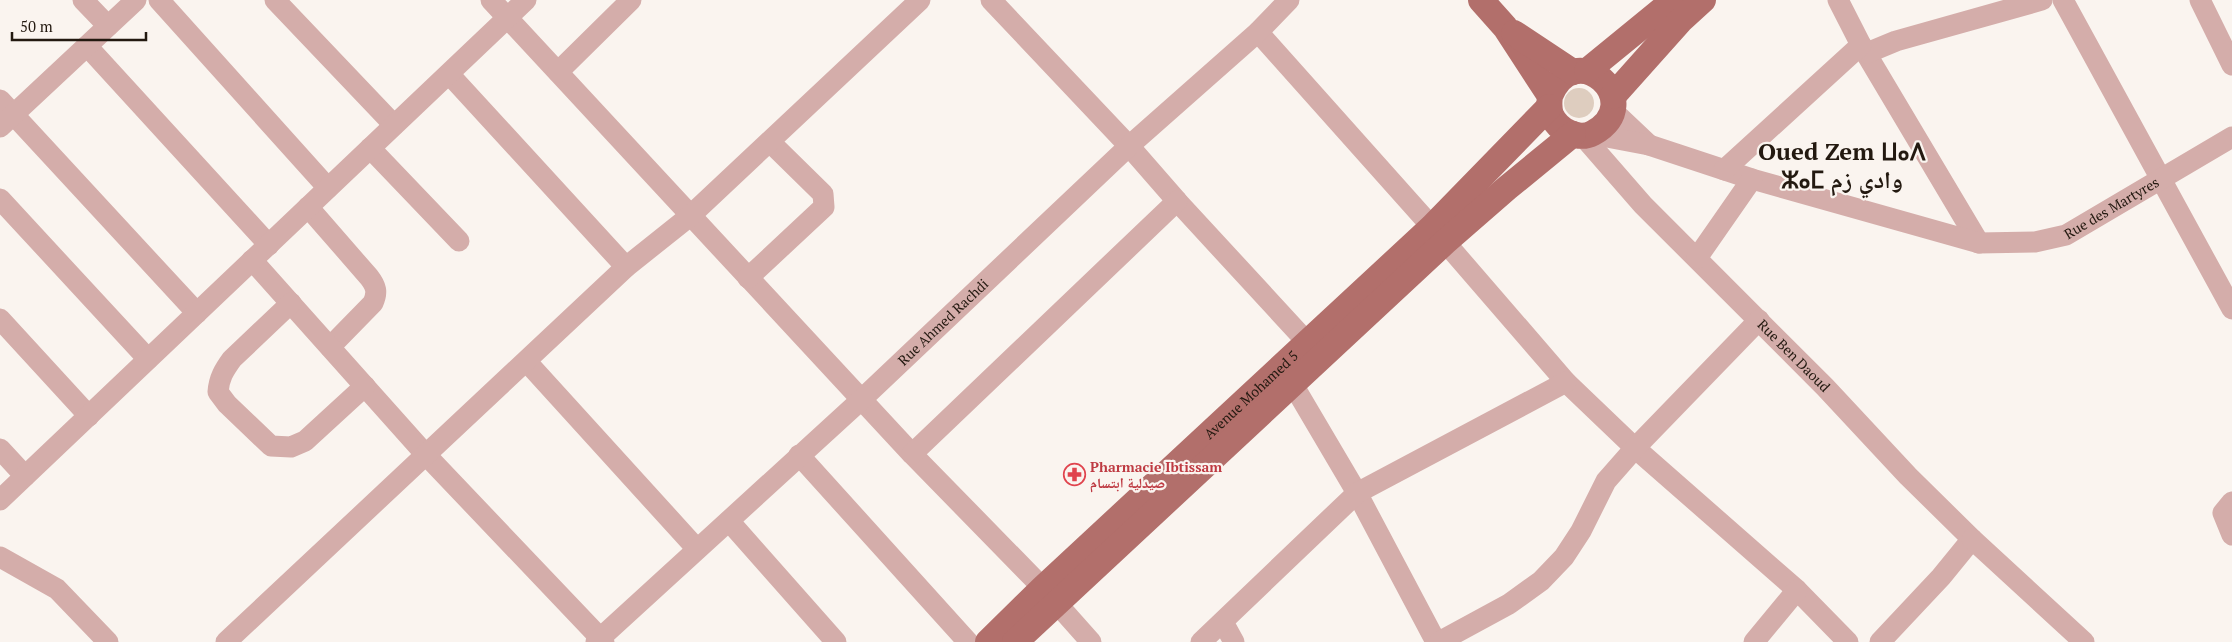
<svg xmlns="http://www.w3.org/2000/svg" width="2232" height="642" font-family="'PT Serif','Noto Naskh Arabic','Noto Sans Tifinagh',serif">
	<rect width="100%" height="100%" fill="#faf4ef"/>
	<path fill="#decdbf" d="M1564 103a15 15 0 1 1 30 0a15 15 0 1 1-30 0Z"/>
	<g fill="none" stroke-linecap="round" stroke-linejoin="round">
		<g stroke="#d4adaa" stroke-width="21">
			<path d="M83,0L108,26"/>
			<path d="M159,0L328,188"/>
			<path d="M275,0L394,125"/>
			<path d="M491,0L912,454L1043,588L1091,642"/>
			<path d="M991,0L1129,146L1177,201L1318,354"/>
			<path d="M2063,0L2232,309"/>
			<path d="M2200,0L2232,65"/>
			<path d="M1258,32L1432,227L1566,382L1635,448L1797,590L1848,642"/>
			<path d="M1861,45L1979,243"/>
			<path d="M87,46L269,245"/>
			<path d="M1867,53L1896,41L2042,0"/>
			<path d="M558,72L631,0"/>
			<path d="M449,74L626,267"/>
			<path d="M0,100L197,313"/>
			<path d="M1613,111L1649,145"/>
			<path d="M0,127L136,0"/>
			<path id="s1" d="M1591,134L1649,145L1752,179L1979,243L2035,242L2066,235L2232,137"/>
			<path id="s2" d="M1582,135L1643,205L1825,387L1908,476L1972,539L1941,577L1880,642"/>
			<path d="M370,148L459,241"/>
			<path d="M1724,170L1861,45L1838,0"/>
			<path d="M0,199L148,359"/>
			<path d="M308,207L369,277C376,286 378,292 373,303L330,347"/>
			<path d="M1697,258L1752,179"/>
			<path d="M252,260L427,456L604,642"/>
			<path d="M748,278L824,207L823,194L770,142"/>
			<path d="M291,303L232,359C224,370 219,378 218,392L227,404L271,446L291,447L305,441L365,386"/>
			<path d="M0,319L89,416"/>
			<path d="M527,362L697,549"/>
			<path d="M1285,371L1357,493L1436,642"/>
			<path d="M0,449L25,476"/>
			<path d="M912,454L1177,201"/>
			<path d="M799,455L968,642"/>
			<path d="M0,500L526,0"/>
			<path d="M2232,502L2223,513L2232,535"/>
			<path d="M729,521L836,642"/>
			<path d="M1972,539L2084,642"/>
			<path d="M0,557L57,589L108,642"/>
			<path d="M1223,622L1234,642"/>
			<path d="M226,642L626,267L690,216L920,0"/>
			<path id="s3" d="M596,642L862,399L1129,146L1258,32L1289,0"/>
			<path d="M1201,642L1357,493L1566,382"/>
			<path d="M1439,642L1509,604L1541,581L1564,557L1581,531L1606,481L1635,448L1759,320"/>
			<path d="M1754,642L1797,590"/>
		</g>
		<g stroke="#b26f6b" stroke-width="26">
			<path d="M1481,0L1505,27L1550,96C1549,103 1549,109 1551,115C1558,130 1578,141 1593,133C1649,102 1575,34 1550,96"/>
			<path d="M1514,33L1573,72"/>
			<path d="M1587,71L1674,0"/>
			<path d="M1613,96L1680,21L1703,0"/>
			<path id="s4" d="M988,642L1043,588L1432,227L1549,107"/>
			<path d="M1015,642L1445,242L1507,188L1573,134"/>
		</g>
	</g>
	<defs>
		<symbol id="pharmacy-ring" viewBox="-11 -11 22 22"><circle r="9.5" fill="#faf4ef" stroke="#e0444e" stroke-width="1.5"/><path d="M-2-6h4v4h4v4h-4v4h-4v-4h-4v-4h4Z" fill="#e0444e"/></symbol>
	</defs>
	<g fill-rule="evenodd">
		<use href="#pharmacy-ring" x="1062" y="462" width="25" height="25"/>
	</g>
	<g text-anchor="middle" stroke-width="4.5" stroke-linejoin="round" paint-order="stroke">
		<g font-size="14" fill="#231910" stroke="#faf4ef">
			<text dy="5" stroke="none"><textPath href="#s1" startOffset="544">Rue des Martyres</textPath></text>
			<text dy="5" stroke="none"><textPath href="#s3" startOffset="472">Rue Ahmed Rachdi</textPath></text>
			<text dy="5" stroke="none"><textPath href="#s2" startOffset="306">Rue Ben Daoud</textPath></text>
			<text dy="5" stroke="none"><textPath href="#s4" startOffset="361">Avenue Mohamed 5</textPath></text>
		</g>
		<g font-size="14" font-weight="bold" fill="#be3a42" stroke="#faf4ef" text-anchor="start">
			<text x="1090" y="472">Pharmacie Ibtissam<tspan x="1090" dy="16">صيدلية ابتسام</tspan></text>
		</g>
		<g font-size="24" font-weight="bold" fill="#231910" stroke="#faf4ef">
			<text x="1842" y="160">Oued Zem ⵡⴰⴷ<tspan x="1842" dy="28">ⵣⴰⵎ وادي زم</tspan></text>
		</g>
	</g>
	<path d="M12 32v8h134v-8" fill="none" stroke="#231910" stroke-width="2.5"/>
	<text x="20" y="32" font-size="15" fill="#231910" stroke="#faf4ef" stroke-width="4" paint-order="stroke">50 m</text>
</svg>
